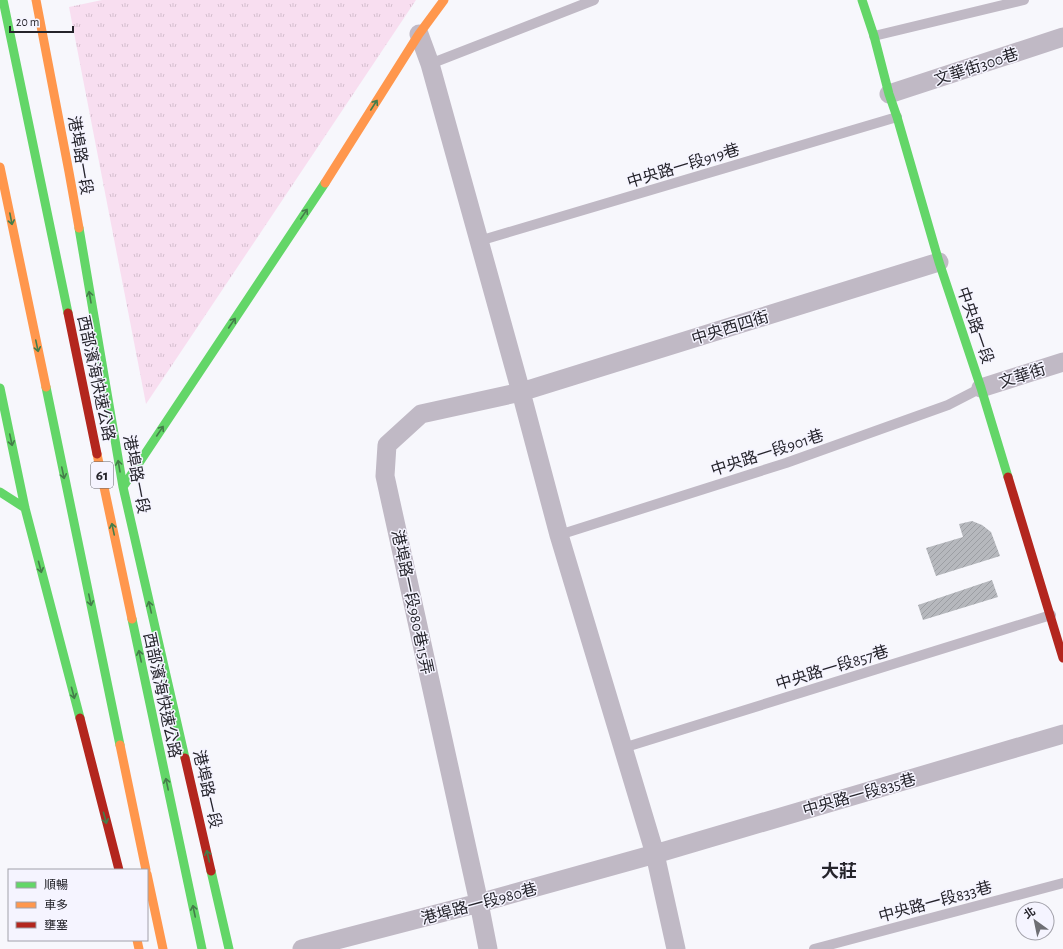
<svg xmlns="http://www.w3.org/2000/svg" width="1063" height="949" font-family="'Alegreya Sans','Noto Sans TC',sans-serif">
	<defs>
		<pattern id="park-tufts" width="24" height="20" patternUnits="userSpaceOnUse"><rect width="24" height="20" fill="#f8def0"/><path d="M3 7l-1-3M5 7V3M7 7l1-3M15 17l-1-3M17 17v-4M19 17l1-3" fill="none" stroke="#d4bece"/></pattern>
		<pattern id="building-hatch" width="6" height="6" patternUnits="userSpaceOnUse"><rect width="6" height="6" fill="#b6b8bd"/><path d="M-1 1l2-2M0 6l6-6M5 7l2-2" fill="none" stroke="#9c9ea3"/></pattern>
	</defs>
	<rect width="100%" height="100%" fill="#f7f7fc"/>
	<path fill="url(#park-tufts)" d="M102,0H416L146,404L69,7Z"/>
	<path fill="url(#building-hatch)" d="M972,521L982,525L991,532L1000,556L936,576L926,548L963,537L959,524Z
		M992,580L998,597L923,620L918,605Z"/>
	<g fill="none" stroke-linecap="round" stroke-linejoin="round">
		<path stroke="#c0b9c5" stroke-width="10" d="M874,36L1024,0
			M430,64L594,0
			M479,241L897,117
			M559,535L786,463L948,405L981,388
			M623,748L1051,615
			M814,949L1063,883"/>
		<path stroke="#c0b9c5" stroke-width="19" d="M419,34L430,64L521,392L559,535L655,854L676,949
			M889,94L1063,37
			M981,388L1063,362
			M302,949L479,903L655,854L1063,734
			M488,949L479,903L385,476L387,445L421,414L521,392L939,262"/>
		<path stroke="#63d668" stroke-width="9" d="M3,0L68,313
			M862,0L874,36L889,94L897,117L939,262L981,388L1008,477
			M79,228L123,487L185,758
			M46,387L120,745
			M0,388L25,508L80,718
			M123,487L325,183
			M0,492L25,508
			M132,619L202,949
			M211,871L229,949"/>
		<path stroke="#ff974d" stroke-width="9" d="M36,0L69,172L79,228
			M0,167L46,387
			M325,183L419,34L444,0
			M97,454L132,619
			M120,745L146,870
			M147,874L163,949
			M137,940L139,949"/>
		<path stroke="#b3261e" stroke-width="9" d="M68,313L97,454
			M1008,477L1063,658
			M80,718L119,870
			M185,758L211,871"/>
	</g>
	<defs><path id="oneway-shaft" d="M-6 0H5M1.5-3L5.5 0L1.5 3" fill="none" stroke-width="1.6" stroke-linecap="round" stroke-linejoin="round"/></defs>
	<g stroke="#447d4a">
		<use href="#oneway-shaft" transform="translate(374 105) rotate(-57)"/>
		<use href="#oneway-shaft" transform="translate(304 214) rotate(-56)"/>
		<use href="#oneway-shaft" transform="translate(11 219) rotate(79)"/>
		<use href="#oneway-shaft" transform="translate(90 297) rotate(-100)"/>
		<use href="#oneway-shaft" transform="translate(232 323) rotate(-56)"/>
		<use href="#oneway-shaft" transform="translate(37 346) rotate(78)"/>
		<use href="#oneway-shaft" transform="translate(160 431) rotate(-56)"/>
		<use href="#oneway-shaft" transform="translate(11 440) rotate(78)"/>
		<use href="#oneway-shaft" transform="translate(119 466) rotate(-100)"/>
		<use href="#oneway-shaft" transform="translate(63 473) rotate(78)"/>
		<use href="#oneway-shaft" transform="translate(113 529) rotate(-102)"/>
		<use href="#oneway-shaft" transform="translate(40 567) rotate(75)"/>
		<use href="#oneway-shaft" transform="translate(90 600) rotate(78)"/>
		<use href="#oneway-shaft" transform="translate(150 607) rotate(-103)"/>
		<use href="#oneway-shaft" transform="translate(140 656) rotate(-102)"/>
		<use href="#oneway-shaft" transform="translate(73 693) rotate(75)"/>
		<use href="#oneway-shaft" transform="translate(167 784) rotate(-102)"/>
		<use href="#oneway-shaft" transform="translate(105 818) rotate(75)"/>
		<use href="#oneway-shaft" transform="translate(208 856) rotate(-103)"/>
		<use href="#oneway-shaft" transform="translate(194 911) rotate(-102)"/>
	</g>
	<g text-anchor="middle" stroke-width="3" stroke-linejoin="round" paint-order="stroke">
		<rect fill="#f5f4ff" stroke="#63626b" stroke-width="1" x="91" y="462" width="22" height="26" rx="3"/>
		<g font-size="15" font-weight="bold" fill="#25242b">
			<text x="102" y="480">61</text>
		</g>
		<g font-size="16" fill="#25242b" stroke="#f5f4ff">
			<text transform="translate(976 66) rotate(-18)" y="6">文華街300巷</text>
			<text transform="translate(81 155) rotate(80)" y="6">港埠路一段</text>
			<text transform="translate(683 165) rotate(-17)" y="6">中央路一段919巷</text>
			<text transform="translate(976 325) rotate(71)" y="6">中央路一段</text>
			<text transform="translate(730 327) rotate(-17)" y="6">中央西四街</text>
			<text transform="translate(1022 375) rotate(-18)" y="6">文華街</text>
			<text transform="translate(97 378) rotate(78)" y="6">西部濱海快速公路</text>
			<text transform="translate(767 452) rotate(-18)" y="6">中央路一段901巷</text>
			<text transform="translate(137 474) rotate(79)" y="6">港埠路一段</text>
			<text transform="translate(413 602) rotate(78)" y="6">港埠路一段980巷15弄</text>
			<text transform="translate(832 667) rotate(-17)" y="6">中央路一段857巷</text>
			<text transform="translate(163 695) rotate(78)" y="6">西部濱海快速公路</text>
			<text transform="translate(208 789) rotate(77)" y="6">港埠路一段</text>
			<text transform="translate(859 794) rotate(-16)" y="6">中央路一段835巷</text>
			<text transform="translate(935 901) rotate(-15)" y="6">中央路一段833巷</text>
			<text transform="translate(479 903) rotate(-15)" y="6">港埠路一段980巷</text>
		</g>
		<g font-size="18" font-weight="bold" fill="#25242b" stroke="#f5f4ff">
			<text x="839" y="877">大莊</text>
		</g>
	</g>
	<rect x="8" y="869" width="140" height="72" fill="#f5f4ff" stroke="#a2a1aa"/>
	<rect x="16" y="882" width="20" height="6" fill="#63d668" stroke="#a2a1aa"/>
	<text x="44" y="889" font-size="12" fill="#25242b">順暢</text>
	<rect x="16" y="902" width="20" height="6" fill="#ff974d" stroke="#a2a1aa"/>
	<text x="44" y="909" font-size="12" fill="#25242b">車多</text>
	<rect x="16" y="922" width="20" height="6" fill="#b3261e" stroke="#a2a1aa"/>
	<text x="44" y="929" font-size="12" fill="#25242b">壅塞</text>
	<g transform="translate(1035 921) rotate(327)"><circle r="19" fill="#f5f4ff" stroke="#a2a1aa"/>
	<path d="M0-3L7 15L0 10L-7 15Z" fill="#6e6e74"/>
	<text y="-6" font-size="11" font-weight="bold" text-anchor="middle" fill="#25242b">北</text>
	</g>
	<path d="M10 26v6h63v-6" fill="none" stroke="#25242b" stroke-width="2"/>
	<text x="16" y="26" font-size="12" fill="#25242b" stroke="#f5f4ff" stroke-width="3" paint-order="stroke">20 m</text>
</svg>
